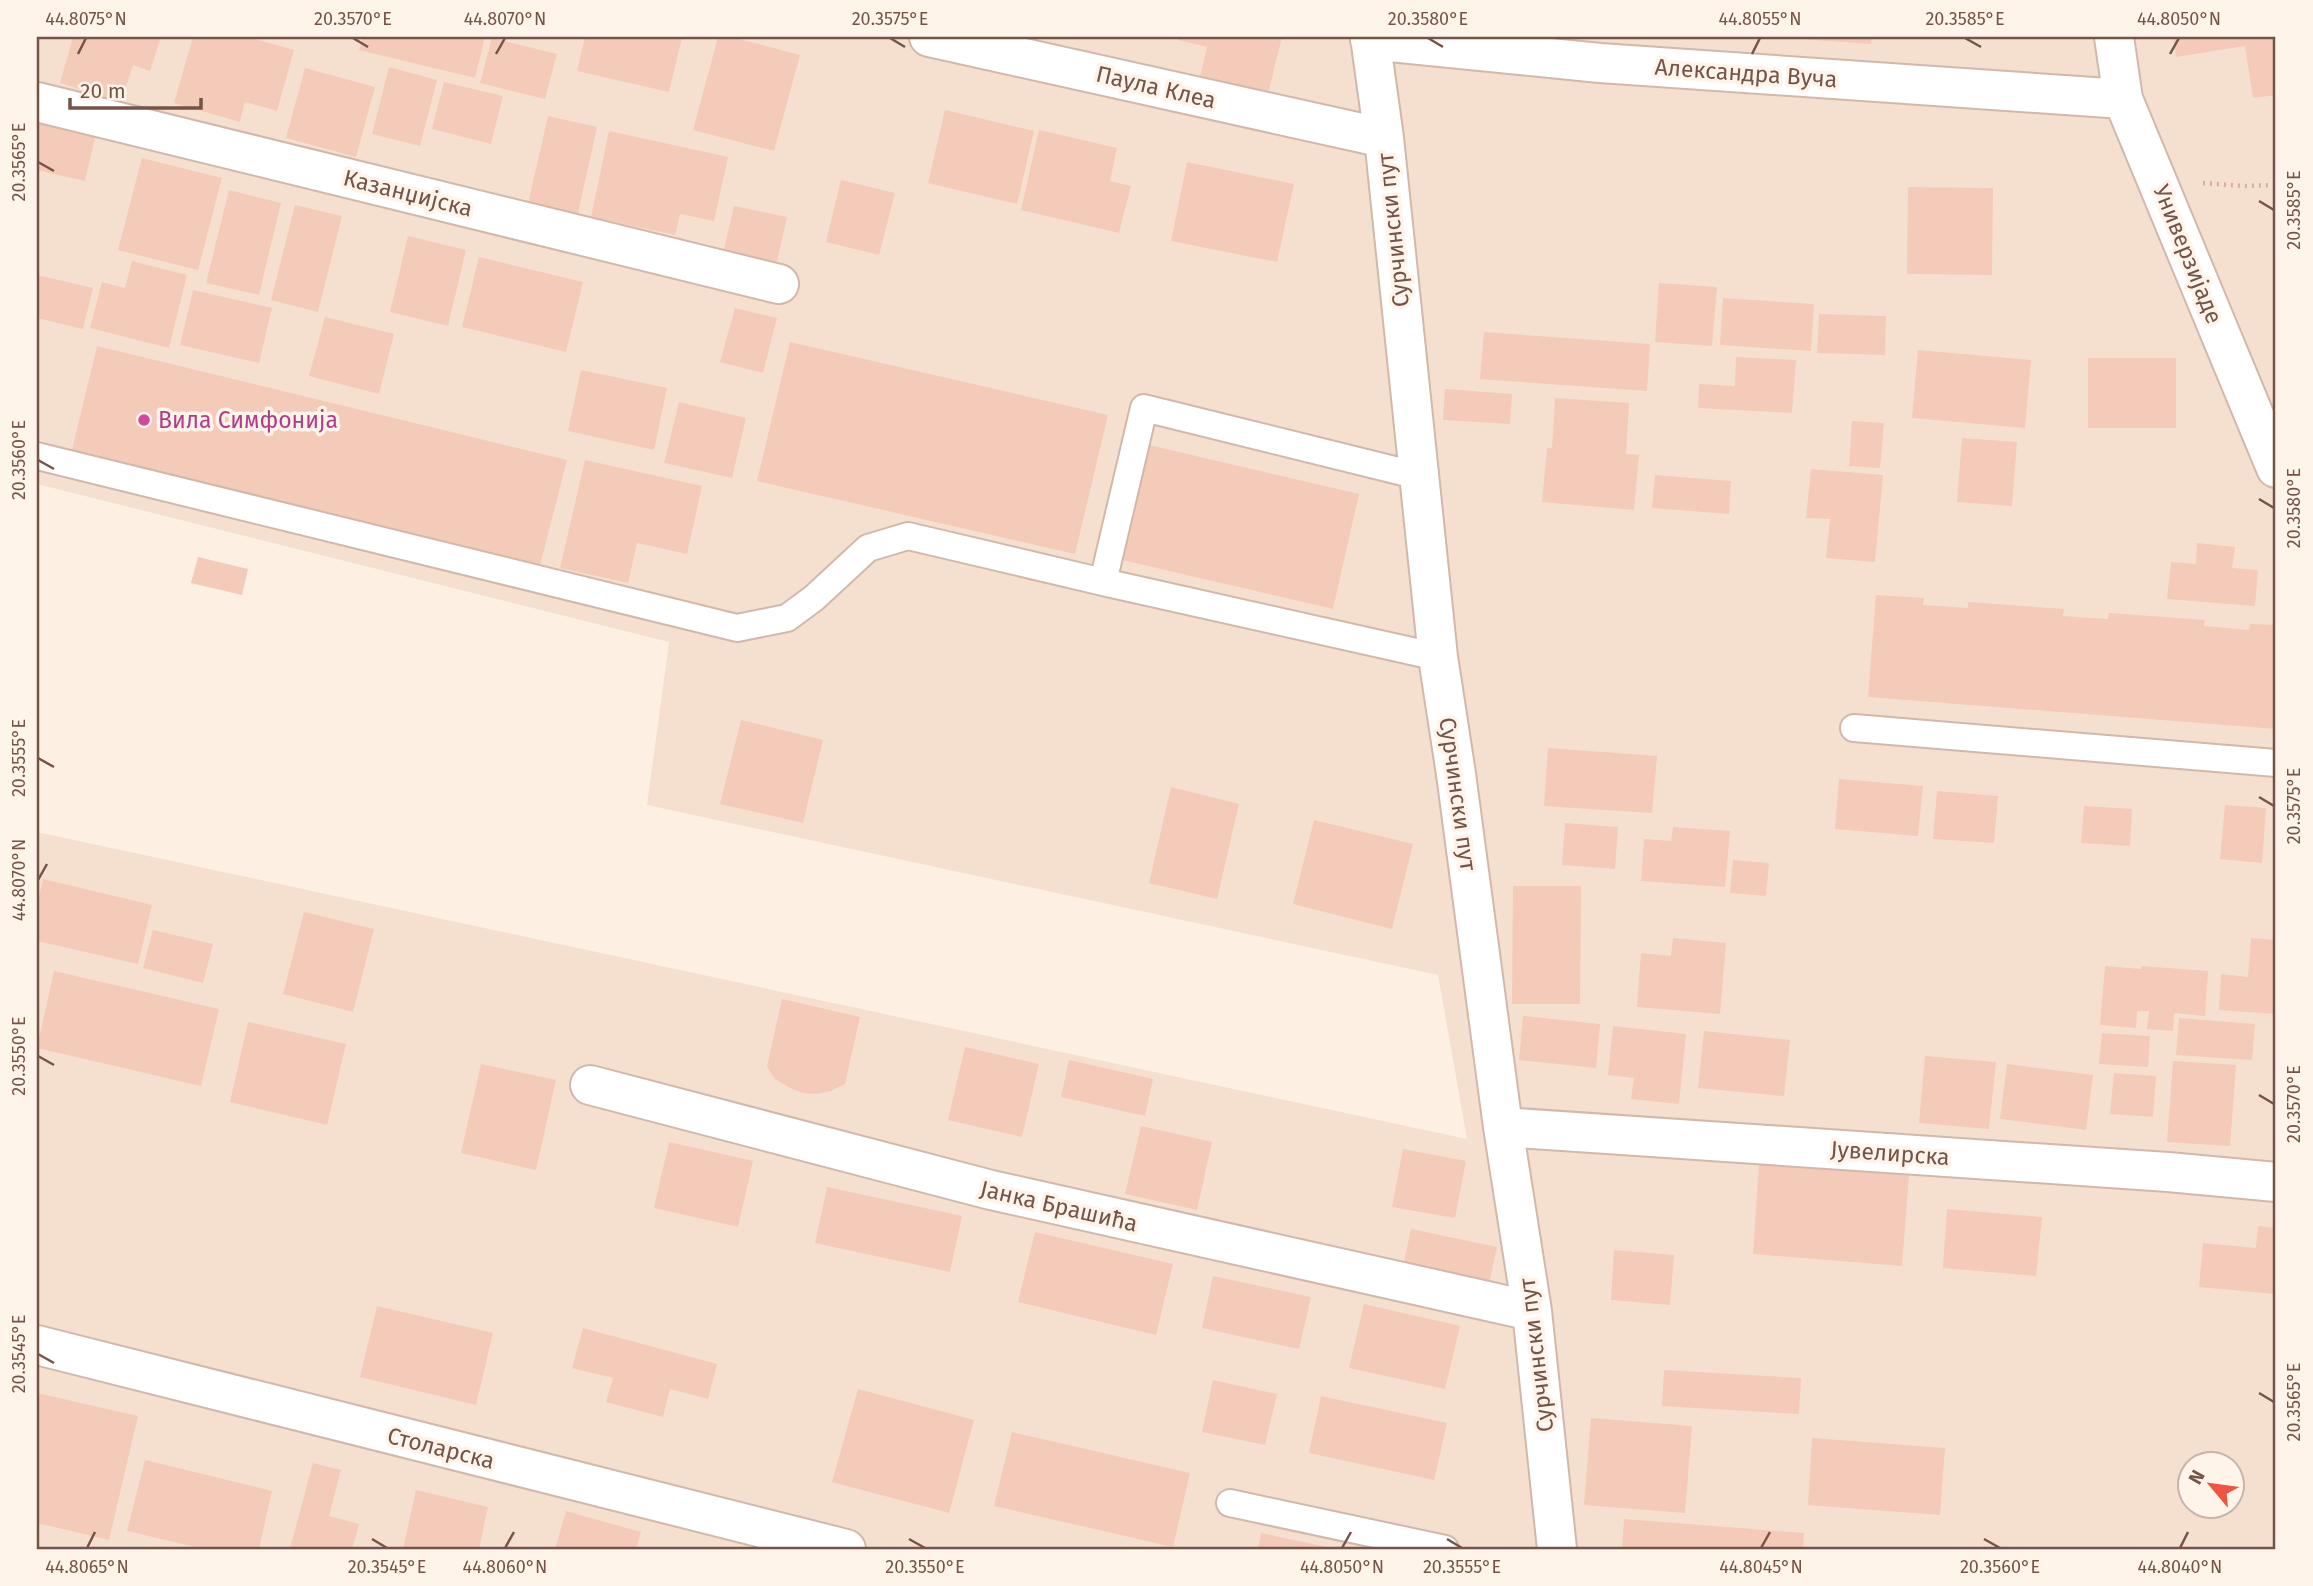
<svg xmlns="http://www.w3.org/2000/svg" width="2313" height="1586" font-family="'Fira Sans',sans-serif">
	<rect width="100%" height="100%" fill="#fdf0e2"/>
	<path fill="#f5e0d0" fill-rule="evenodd" d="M37,37H2276V1549H37V832L1467,1139L1438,975L647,805L669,642L37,484ZM2190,1464H2232V1506H2190Z"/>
	<path fill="#f4cab8" d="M73,37H161L150,71L133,65L121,102L60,83Z
		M193,37H248L294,50L277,111L245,102L240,122L174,103Z
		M363,37H485L475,78L359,50Z
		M585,37H682L669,92L577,71Z
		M718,37H731L800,55L774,151L693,130Z
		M1179,37H1282L1268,94L1200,77L1207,47L1178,40Z
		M1799,37H1872L1871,44L1799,39Z
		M2173,37H2276V95L2253,98L2245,46L2176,57Z
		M492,38L557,54L545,99L480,83Z
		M389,67L437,80L420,146L372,134Z
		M305,68L375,87L356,157L286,138Z
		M444,82L503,96L491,144L432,129Z
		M945,110L1034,131L1017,204L928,183Z
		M548,116L597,127L577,218L527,208Z
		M37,120L96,133L85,181L37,170Z
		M1039,130L1117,148L1110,181L1131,186L1119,233L1021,210Z
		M609,131L728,157L714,221L680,214L675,235L591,217Z
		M142,158L222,178L198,270L118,250Z
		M1187,162L1294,184L1277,262L1171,241Z
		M841,180L895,193L879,255L826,242Z
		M1908,187L1993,188L1992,275L1907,274Z
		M229,190L281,203L259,295L206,283Z
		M295,205L342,216L318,312L271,300Z
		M734,206L787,217L776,265L723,253Z
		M408,236L466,250L448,326L390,312Z
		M479,257L583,282L566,352L462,327Z
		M132,261L187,275L169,348L90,328L102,282L125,288Z
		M37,275L93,288L83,329L37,318Z
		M1659,283L1717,287L1712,346L1655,342Z
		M193,290L272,308L259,363L180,345Z
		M1723,298L1814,304L1811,351L1720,345Z
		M735,308L777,318L763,373L720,362Z
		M1819,314L1886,316L1885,355L1817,353Z
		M325,317L394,334L379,394L309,376Z
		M1484,332L1650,344L1647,391L1480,379Z
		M790,342L1108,415L1075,554L757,481Z
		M97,346L567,460L540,565L72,450Z
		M1918,350L2031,360L2025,428L1912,418Z
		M1736,357L1796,360L1792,413L1698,408L1699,384L1735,386Z
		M2088,358H2176V428H2088Z
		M581,370L667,388L654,450L568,431Z
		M1445,389L1512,394L1510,424L1443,420Z
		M1555,398L1629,403L1626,454L1639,455L1634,510L1542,502L1547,448H1552Z
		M679,402L746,418L732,478L664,463Z
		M1852,421L1884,423L1880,468L1849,466Z
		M1962,438L2017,442L2012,506L1957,502Z
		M1149,445L1359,494L1333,609L1122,560Z
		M585,460L702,486L687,554L637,543L628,583L560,568Z
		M1811,469L1883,475L1875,562L1826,558L1830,519L1806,518Z
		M1655,475L1731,481L1729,514L1652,508Z
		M2197,543L2235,547L2232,568L2258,570L2255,606L2167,599L2171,562L2196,564Z
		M198,557L248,569L242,595L191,583Z
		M1876,595L1924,598L1923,605L1968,608V602L2064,609L2063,616L2108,619L2109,613L2205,620L2204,626L2249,630L2250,624L2276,625V729L1868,697Z
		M741,720L823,740L803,823L720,804Z
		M1548,748L1657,756L1652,813L1544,806Z
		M1839,779L1923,786L1918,836L1835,829Z
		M1171,787L1239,804L1217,899L1149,883Z
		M1937,791L1998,796L1994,843L1933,839Z
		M2225,805L2266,808L2262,863L2220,859Z
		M2084,806L2132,809L2130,846L2081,843Z
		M1314,820L1413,844L1392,929L1293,904Z
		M1565,823L1618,827L1615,869L1562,865Z
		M1673,827L1730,831L1725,887L1641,881L1644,839L1671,841Z
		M1733,860L1769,863L1766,896L1730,893Z
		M43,879L152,905L138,964L37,941V906Z
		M1513,886H1581L1580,1004H1512Z
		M304,912L374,929L353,1012L283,994Z
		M153,930L213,944L203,983L143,968Z
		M1673,938L1726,943L1720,1014L1637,1007L1641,953L1671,956Z
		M2251,938L2276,940V1014L2219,1010L2221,974L2248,977Z
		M2105,966L2141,969V966L2208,971L2205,1016L2174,1013L2173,1031L2147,1029L2149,1011H2137L2136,1028L2100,1025Z
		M54,971L219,1009L201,1086L37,1048Z
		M782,999L860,1017L845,1084L831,1091L817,1094L802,1093L788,1087L775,1079L767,1067Z
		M1523,1016L1600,1024L1596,1068L1519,1060Z
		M2179,1018L2255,1024L2252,1060L2176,1055Z
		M248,1022L346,1044L327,1125L230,1102Z
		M1613,1026L1686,1034L1679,1104L1631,1099L1634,1078L1608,1075Z
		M1704,1031L1790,1040L1784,1096L1698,1088Z
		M2102,1033L2150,1036L2148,1067L2099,1064Z
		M965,1047L1039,1064L1022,1137L948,1120Z
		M1925,1056L1996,1062L1989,1129L1919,1123Z
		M1069,1060L1153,1079L1145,1116L1061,1097Z
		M2173,1061L2236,1065L2230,1146L2167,1142Z
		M481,1064L556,1080L536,1170L461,1153Z
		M2007,1064L2093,1075L2086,1130L2000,1119Z
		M2114,1073L2156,1076L2153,1117L2110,1114Z
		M1141,1126L1212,1142L1197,1210L1125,1194Z
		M669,1142L753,1161L738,1227L654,1208Z
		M1403,1149L1466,1161L1455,1218L1392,1207Z
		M1759,1164L1909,1175L1902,1266L1753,1254Z
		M827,1187L962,1216L950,1272L815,1243Z
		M1947,1209L2042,1217L2036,1276L1943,1268Z
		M2258,1226L2276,1228V1294L2199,1287L2203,1243L2256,1248Z
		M1411,1229L1497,1247L1489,1284L1403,1267Z
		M1035,1232L1173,1264L1156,1335L1018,1302Z
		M1614,1250L1674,1255L1670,1305L1611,1300Z
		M1213,1276L1311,1297L1299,1349L1202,1328Z
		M1364,1304L1460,1326L1445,1389L1349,1368Z
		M377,1306L493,1333L476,1405L360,1377Z
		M583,1328L717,1364L708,1399L670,1389L663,1417L606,1402L613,1378L572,1368Z
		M1664,1370L1801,1378L1799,1414L1662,1406Z
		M1213,1380L1277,1394L1265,1445L1202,1432Z
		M858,1389L974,1420L949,1513L832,1482Z
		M37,1393L138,1416L109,1540L37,1523Z
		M1321,1396L1447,1423L1434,1480L1309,1453Z
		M1591,1418L1692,1426L1685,1513L1584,1505Z
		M1012,1432L1190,1473L1173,1547L994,1506Z
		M1812,1438L1945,1448L1940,1515L1808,1505Z
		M145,1460L272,1491L259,1549H204L127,1531Z
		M313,1463L341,1470L329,1516L359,1524L352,1549H290Z
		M416,1490L488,1507L479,1549H403Z
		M566,1511L641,1532L636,1549H555Z
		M1624,1519L1804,1533L1803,1549H1622Z
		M1261,1533L1332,1548V1549H1258Z"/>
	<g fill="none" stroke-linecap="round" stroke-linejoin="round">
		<defs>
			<path id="lane" d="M37,456L737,628L787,618L814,598L868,548L908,536L1103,582
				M1419,476L1144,408L1103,582L1438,657
				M1854,728L2276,763
				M1230,1503L1445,1549"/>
			<path id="street" d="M929,37L1384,138
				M1370,37L1384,138L1438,657L1456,774L1503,1127L1532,1311L1557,1549
				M2114,37L2123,99L2276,468
				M1370,40L1600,63L2123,99
				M37,102L779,284
				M590,1085L991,1190L1532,1311
				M1503,1127L2168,1172L2276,1182
				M37,1345L846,1549"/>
		</defs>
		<use href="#lane" stroke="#d1b8ab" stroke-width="30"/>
		<use href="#street" stroke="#d1b8ab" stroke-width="42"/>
		<path stroke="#d9ad9b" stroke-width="4.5" stroke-dasharray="2 5" stroke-linecap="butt" d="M2203,183L2243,186L2276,185"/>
		<use href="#lane" stroke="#fff" stroke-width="26"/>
		<use href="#street" stroke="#fff" stroke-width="38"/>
	</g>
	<path fill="none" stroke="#765347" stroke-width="2.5" d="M353,38L368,47M890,38L905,47M1428,38L1443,47M1965,38L1981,47M78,54L86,38M496,54L505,38M1752,54L1760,38M2170,54L2179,38M38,162L54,171M2259,201L2274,210M38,460L54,469M2259,499L2274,508M38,758L54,767M2259,797L2274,806M38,880L47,864M38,1056L54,1065M2259,1095L2274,1104M38,1354L54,1363M2259,1393L2274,1402M372,1539L387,1548M909,1539L925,1548M1447,1539L1462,1548M1984,1539L2000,1548M87,1548L95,1532M505,1548L514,1532M1342,1548L1351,1532M1761,1548L1770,1532M2180,1548L2188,1532"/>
	<circle fill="#d1479c" stroke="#fff4e9" stroke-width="2.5" cx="144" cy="420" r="7"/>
	<g text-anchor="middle" stroke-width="7" stroke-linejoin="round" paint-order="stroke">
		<g font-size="23" fill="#765347" stroke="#fff4e9">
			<text transform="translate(1746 73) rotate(4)" y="8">Александра Вуча</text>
			<text transform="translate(1156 87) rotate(13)" y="8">Паула Клеа</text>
			<text transform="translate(408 193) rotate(14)" y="8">Казанџијска</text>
			<text transform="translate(1393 230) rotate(-96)" y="8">Сурчински пут</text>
			<text transform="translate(2188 254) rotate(68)" y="8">Универзијаде</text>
			<text transform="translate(1458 794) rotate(82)" y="8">Сурчински пут</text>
			<text transform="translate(1890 1153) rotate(4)" y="8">Јувелирска</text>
			<text transform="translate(1059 1206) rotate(13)" y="8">Јанка Брашића</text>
			<text transform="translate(1536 1355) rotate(-97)" y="8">Сурчински пут</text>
			<text transform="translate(441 1448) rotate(14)" y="8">Столарска</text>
		</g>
		<g font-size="23" fill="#b23c85" stroke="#fff4e9" text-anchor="start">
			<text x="158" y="428">Вила Симфонија</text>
		</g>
	</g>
	<rect width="2313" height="1586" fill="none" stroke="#fff4e9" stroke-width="77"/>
	<g transform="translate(2211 1485) rotate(299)"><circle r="33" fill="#fff4e9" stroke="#c8b4a8" stroke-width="2"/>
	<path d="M0-5L12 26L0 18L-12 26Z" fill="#ee5540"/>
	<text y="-10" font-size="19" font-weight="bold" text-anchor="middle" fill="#765347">N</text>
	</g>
	<path d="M70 98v10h131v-10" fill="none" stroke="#765347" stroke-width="3.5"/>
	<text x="80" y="98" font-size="21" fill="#765347" stroke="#fff4e9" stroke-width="5" paint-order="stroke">20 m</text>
	<rect x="38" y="38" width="2236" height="1510" fill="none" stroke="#765347" stroke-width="2.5"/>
	<g font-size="18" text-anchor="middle" fill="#765347">
		<text x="86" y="25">44.8075°N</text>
		<text x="353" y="25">20.3570°E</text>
		<text x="505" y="25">44.8070°N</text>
		<text x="890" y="25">20.3575°E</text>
		<text x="1428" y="25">20.3580°E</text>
		<text x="1760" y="25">44.8055°N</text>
		<text x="1965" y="25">20.3585°E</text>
		<text x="2179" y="25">44.8050°N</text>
		<text transform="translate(19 162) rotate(-90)" y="6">20.3565°E</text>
		<text transform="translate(2294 210) rotate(-90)" y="6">20.3585°E</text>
		<text transform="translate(19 460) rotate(-90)" y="6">20.3560°E</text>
		<text transform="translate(2294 508) rotate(-90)" y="6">20.3580°E</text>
		<text transform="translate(19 758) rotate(-90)" y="6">20.3555°E</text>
		<text transform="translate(2294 806) rotate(-90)" y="6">20.3575°E</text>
		<text transform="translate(19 880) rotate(-90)" y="6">44.8070°N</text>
		<text transform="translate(19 1056) rotate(-90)" y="6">20.3550°E</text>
		<text transform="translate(2294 1104) rotate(-90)" y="6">20.3570°E</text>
		<text transform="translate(19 1354) rotate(-90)" y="6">20.3545°E</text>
		<text transform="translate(2294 1402) rotate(-90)" y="6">20.3565°E</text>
		<text x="87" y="1573">44.8065°N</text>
		<text x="387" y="1573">20.3545°E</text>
		<text x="505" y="1573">44.8060°N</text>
		<text x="925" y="1573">20.3550°E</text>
		<text x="1342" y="1573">44.8050°N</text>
		<text x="1462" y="1573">20.3555°E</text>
		<text x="1761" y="1573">44.8045°N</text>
		<text x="2000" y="1573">20.3560°E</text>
		<text x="2180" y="1573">44.8040°N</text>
	</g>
</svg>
